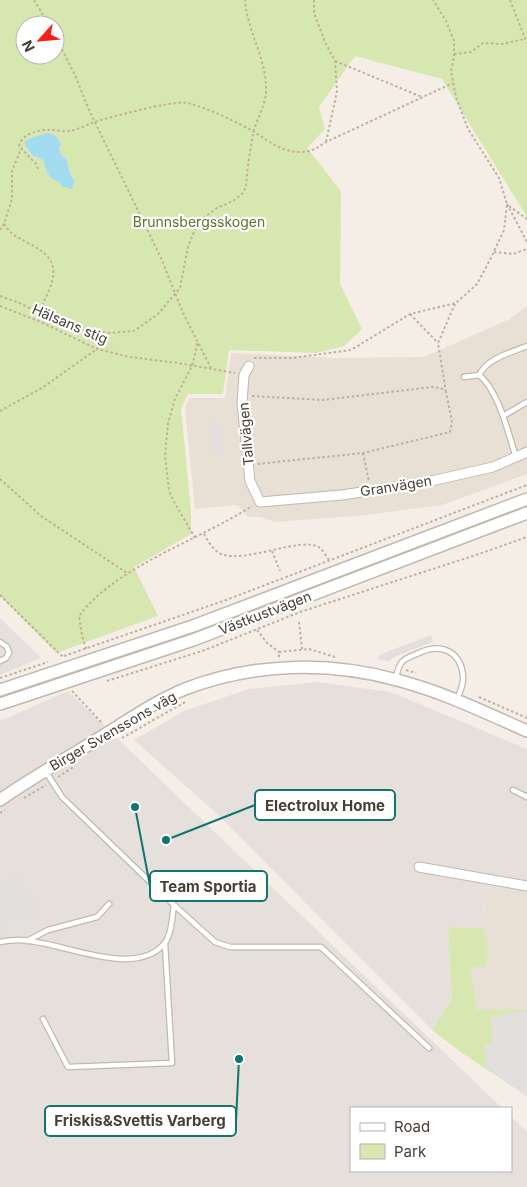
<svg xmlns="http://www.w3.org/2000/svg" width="527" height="1187" font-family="Inter,sans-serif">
	<rect width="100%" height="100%" fill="#f4eee7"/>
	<path fill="#e8e0d5" d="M527,306V474L442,505L366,515L276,522L260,517H247L239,506L235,505L195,509L185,408L189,398H225L231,353L335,358L424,357L510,319Z
		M486,887L527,899V1010H477L470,967L486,965L488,946L483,928Z"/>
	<path fill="#e6e0dc" d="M0,618L41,658L0,675Z
		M317,682L391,692L527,749V899L486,887L483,928L448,927L452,999L432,1030L216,813L134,740L184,711L249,689Z
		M68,691L502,1108H351V1171H511V1116L527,1132V1187H0V721Z"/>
	<path fill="#d6e8b0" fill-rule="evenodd" d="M0,0H527V217L442,79L355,56L319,107L325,129L307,148L341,191L340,284L362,329L344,346L316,353L229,350L223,394H188L181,409L191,511V534L134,567L158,616L56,653L0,596ZM25,25H55V55H25ZM41,135L59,148L61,155L67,159L70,174L75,181L48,174L43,160L33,156L25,147L36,136Z
		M448,927L483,928L488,946L486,965L470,968L477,1010H527V1096L462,1053L432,1030L452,999Z"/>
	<path fill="#e2dfdc" d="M251,409L257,457L252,458L247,410Z
		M220,420L224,457L213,459L210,421Z
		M431,635L433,642L394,657L389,661L377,659L379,655Z
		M17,871L44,916L27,923L20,917H5L2,919L5,932L0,933V881Z
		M527,1011V1097L486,1067L485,1044L493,1043L490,1017Z"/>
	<path fill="#a3dcf1" d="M48,133L56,136L61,144L59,148L61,155L67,159L70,174L75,181L72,189L61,186L60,182C48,180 46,169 43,160L33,156L25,146V141L36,136Z"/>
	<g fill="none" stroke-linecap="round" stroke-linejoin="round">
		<defs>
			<path id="service" d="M479,375C488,358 510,353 527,346
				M464,377L479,375C499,391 508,433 516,457
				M503,416L527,402
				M0,642L7,647L9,653L6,658L0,661
				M396,679C397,673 398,665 403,661C407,657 415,655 421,652C442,643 461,652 463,676C464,684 460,692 457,699
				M513,790L527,797
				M174,905L215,942L230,947H321L429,1048
				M27,941L48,930L97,917L109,904
				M0,942C6,941 13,940 19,940C58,940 132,979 163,945C172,936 172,917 174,905L62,797L46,772
				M43,1019L68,1067L172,1063L165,944"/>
			<path id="minor" d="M249,366L244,375L242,403L250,481L260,502L342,495L427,482L493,467L527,452
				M419,867L527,886"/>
			<path id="tertiary" d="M0,690L193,626L527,499
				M0,704L193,640L527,513
				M0,800C30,779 62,761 93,742C123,724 153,702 185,689C252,663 328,661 397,680C443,692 484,712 527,731"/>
		</defs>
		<use href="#service" stroke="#c2b8ad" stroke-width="7"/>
		<use href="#minor" stroke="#c2b8ad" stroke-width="11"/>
		<use href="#tertiary" stroke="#c2b8ad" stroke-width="14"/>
		<path stroke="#c1af9b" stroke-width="2" stroke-dasharray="2.5 2.5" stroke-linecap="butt" d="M34,0L49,25
			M314,0V13L325,42L335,61L337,91L326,142
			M510,0L527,43
			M55,36L75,75L89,110L161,258L183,313L211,368
			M454,54L471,52L483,43L502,44L525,39
			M335,61L422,97
			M38,169L36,164L19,146C21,134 40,129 50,130C56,130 63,132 69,131C78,130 86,125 94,122C111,117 173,100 187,103C208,108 235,121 254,132C269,141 282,153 302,152C312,152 318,147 326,142L453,83
			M507,204L527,242
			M509,206L527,219
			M4,224C12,236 16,236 28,243C67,262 53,280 39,313
			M0,230L4,224L12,199V171L21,149
			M494,252L513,254L527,249
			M0,296L22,304L50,319L81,330L107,333L134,331L158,314L180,288L188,247L198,222L217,208L233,201L242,194L246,187C247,170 250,151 253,134C257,117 267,104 266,86C265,56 247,30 245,0
			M0,306L41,322L97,349L130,357L178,363L235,373
			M410,314L438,343
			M254,358H292L351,350L410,314L456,303L477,284L490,260L504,230L507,204L499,178L468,129L456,97L451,71L454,57V41L446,21L433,0
			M446,392L438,343L455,304
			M252,396L323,400L432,387L441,388L446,392L452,422L450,432L363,453L257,464
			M0,411L42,388L97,349L107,333
			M363,453L369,482
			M0,479L41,516L127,573
			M204,534C208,541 213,550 221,554C245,564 303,535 320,548C323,550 326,556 329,560
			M195,538L173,500L169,490L165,456L168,423L175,399L192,366L198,341
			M272,551L280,571
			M0,595L63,657
			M299,622L302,649
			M257,630L267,643L279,652
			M86,649L82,636L79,616C116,566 200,540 252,506
			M64,656L226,600L527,485
			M279,657V652L309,649L335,657
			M406,670L416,673
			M0,678L48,662
			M107,681L205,650L300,612L479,554L527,537
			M72,691L103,724
			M479,697L527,718
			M122,738L185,702
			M58,777L75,766
			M24,798L46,785
			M0,813L5,810"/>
		<use href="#service" stroke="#fff" stroke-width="4.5"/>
		<use href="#minor" stroke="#fff" stroke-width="9"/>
		<use href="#tertiary" stroke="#fff" stroke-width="11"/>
	</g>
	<g text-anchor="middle" stroke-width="4.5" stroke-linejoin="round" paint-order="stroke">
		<g font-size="14" fill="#527a29" stroke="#fff">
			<text x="199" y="227">Brunnsbergsskogen</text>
		</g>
		<g font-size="14" fill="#473e36" stroke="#fff">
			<text transform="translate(70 324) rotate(23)" y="5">Hälsans stig</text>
			<text transform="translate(246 434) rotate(-95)" y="5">Tallvägen</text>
			<text transform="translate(396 486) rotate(-9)" y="5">Granvägen</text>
			<text transform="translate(265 613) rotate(-21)" y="5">Västkustvägen</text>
			<text transform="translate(113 731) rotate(-30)" y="5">Birger Svenssons väg</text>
		</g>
	</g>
	<path fill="none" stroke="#0f766e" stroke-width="2" d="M166 840L255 805M135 807L150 886M239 1059L236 1121"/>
	<g fill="#0f766e" stroke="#fff" stroke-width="2">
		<circle cx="166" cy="840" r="5"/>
		<circle cx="135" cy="807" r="5"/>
		<circle cx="239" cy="1059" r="5"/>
	</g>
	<g fill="#fff" stroke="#0f766e" stroke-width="2">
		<rect x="255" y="790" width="140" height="30" rx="5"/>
		<rect x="150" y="871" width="117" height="30" rx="5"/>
		<rect x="45" y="1106" width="191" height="30" rx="5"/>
	</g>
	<g font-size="15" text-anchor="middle" font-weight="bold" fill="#473e36">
		<text x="325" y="811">Electrolux Home</text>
		<text x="208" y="892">Team Sportia</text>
		<text x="140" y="1126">Friskis&amp;Svettis Varberg</text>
	</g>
	<rect x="350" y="1107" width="162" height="65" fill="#ffffff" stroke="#b5b2af"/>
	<rect x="360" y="1123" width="25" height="8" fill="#ffffff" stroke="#b5b2af"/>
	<text x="394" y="1132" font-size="15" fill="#473e36">Road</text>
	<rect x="360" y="1144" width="25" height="15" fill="#d6e8b0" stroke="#b5b2af"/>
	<text x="394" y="1157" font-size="15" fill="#473e36">Park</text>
	<g transform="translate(40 40) rotate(243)"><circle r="24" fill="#ffffff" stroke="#b5b2af"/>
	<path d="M0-4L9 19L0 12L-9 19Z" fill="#fb1b17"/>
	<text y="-8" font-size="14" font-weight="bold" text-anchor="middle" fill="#473e36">N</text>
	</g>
</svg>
